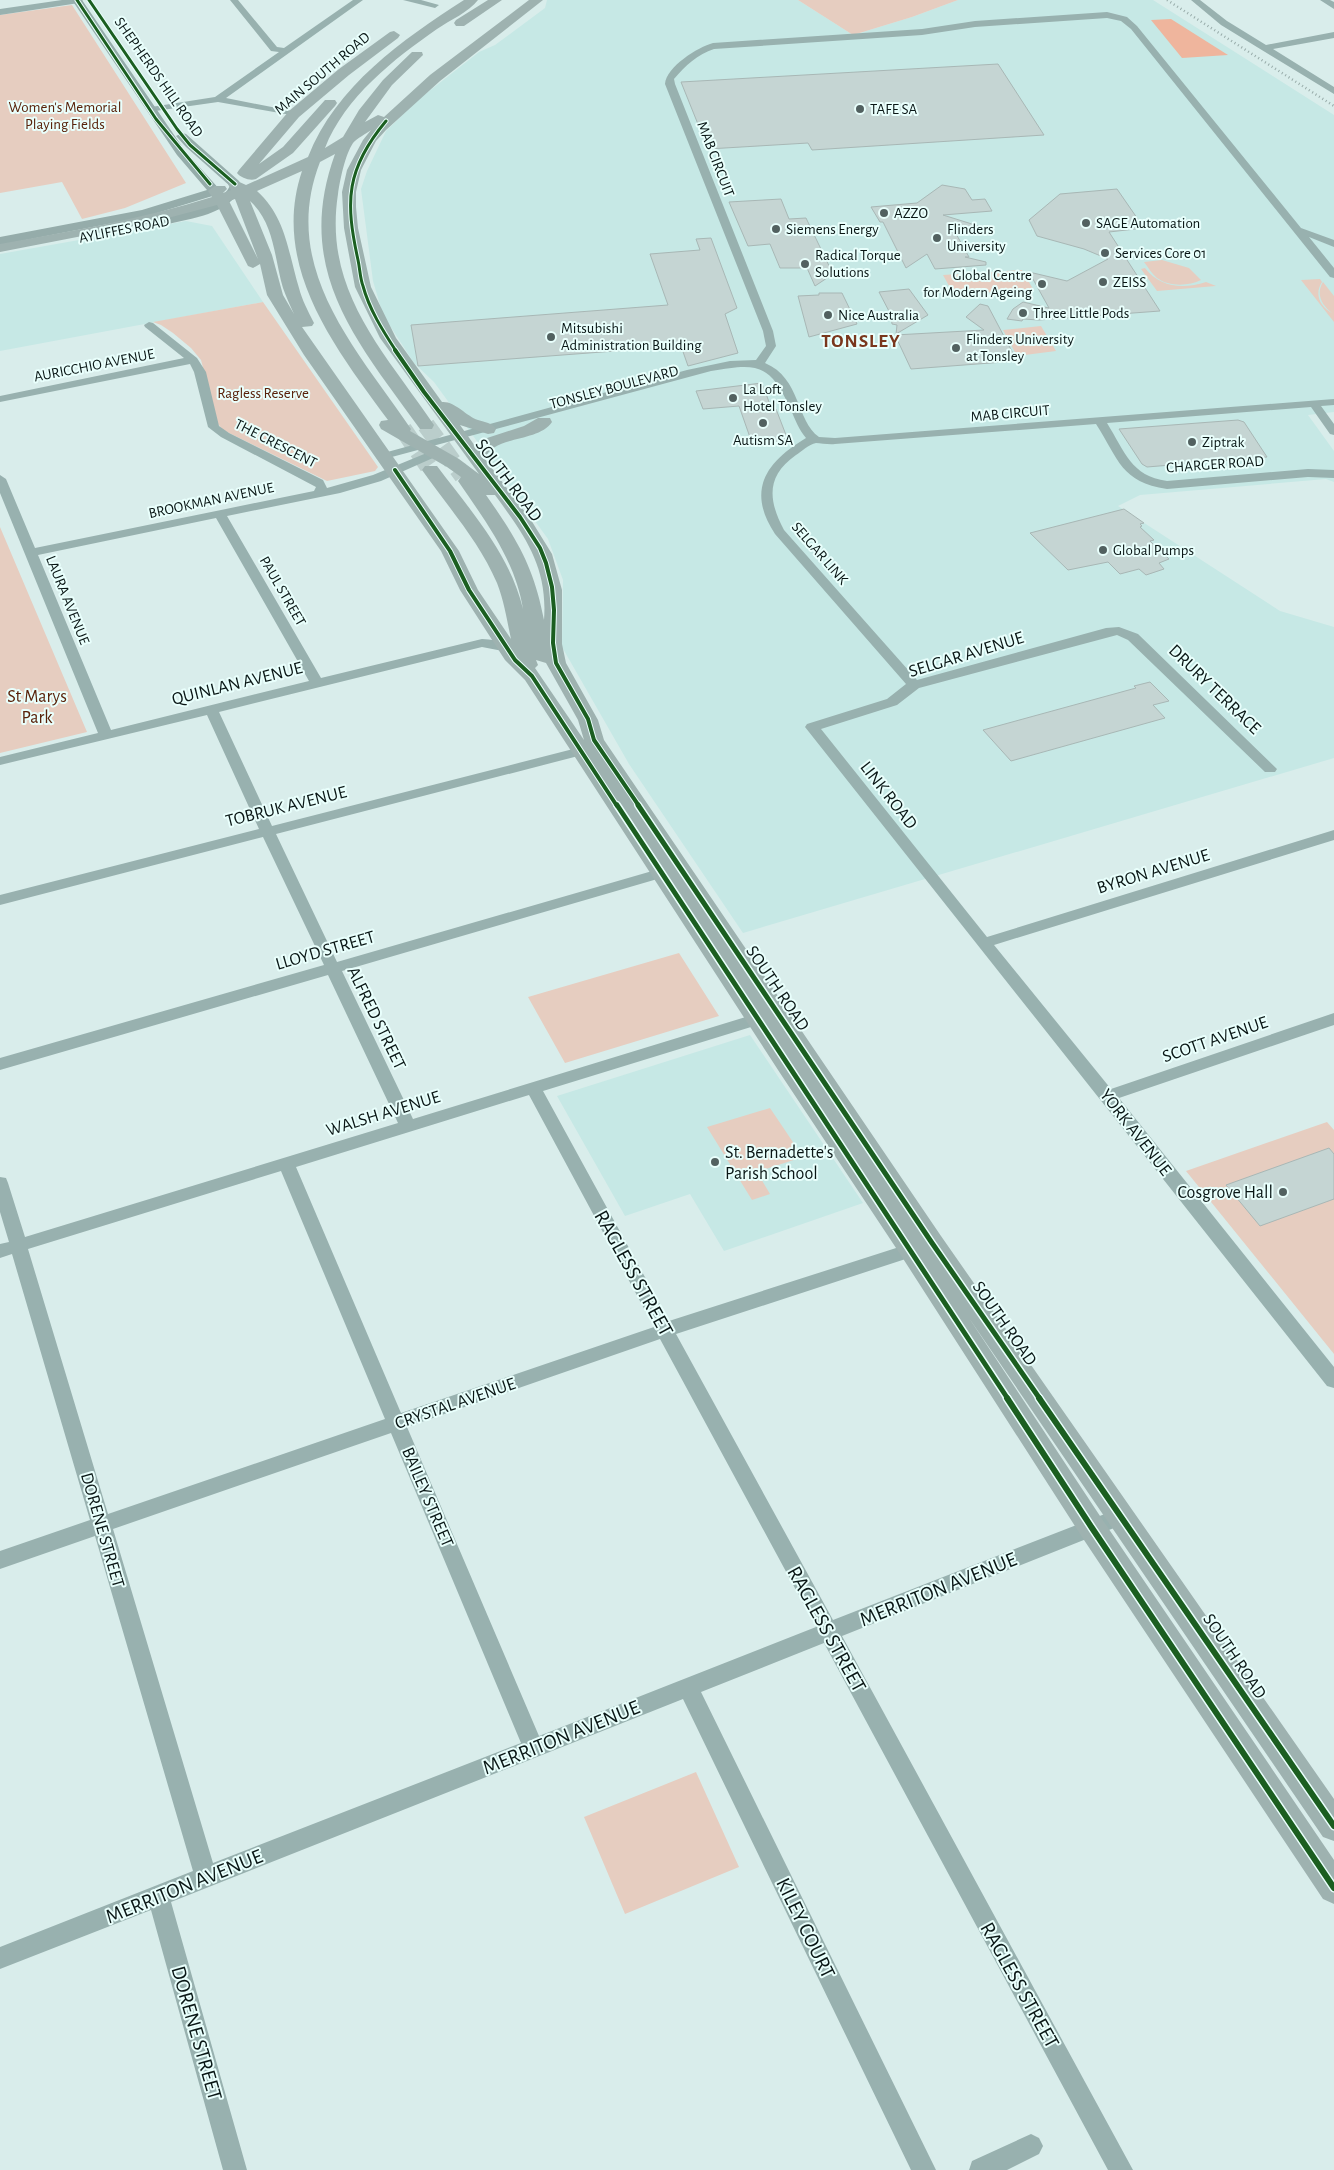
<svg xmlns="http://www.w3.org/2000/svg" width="1334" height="2170" font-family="'Alegreya Sans',sans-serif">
	<rect width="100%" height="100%" fill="#d9edeb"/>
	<path fill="#c6e8e5" d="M547,0H798L853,35L912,17L958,0H1153L1334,115V412L1308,415L1334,451V482L1326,479L1140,495L1118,506L1280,611L1334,627V758L743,933L629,764L562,647L563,580L548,539L434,382L414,363L383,315L373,281L361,189L367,171L386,131L419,99L479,52L495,45L545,8Z
		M186,221L212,226L263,302L0,351V254Z
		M750,1035L863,1203L724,1251L690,1194L625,1216L557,1096Z"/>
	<path fill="#e6cdc0" d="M798,0H958L912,17L853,35Z
		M72,5L186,183L125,208L82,219L62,182L0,193V15Z
		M1162,260L1189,268L1201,280C1189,286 1169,287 1157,278C1152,274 1148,267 1144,262Z
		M1145,268C1160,288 1184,289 1206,282L1216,286L1157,291L1141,269Z
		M1022,270L1033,289L954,295L943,275Z
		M1320,279L1322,282C1314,294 1320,307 1332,313C1323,306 1315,295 1323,282L1334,296V322L1301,280Z
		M263,302L378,467L375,471L327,481L223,430L218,424L201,360L191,348L173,333L161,325L153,322Z
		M1041,326L1056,351L1017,356L1003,330Z
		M0,527L87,732L0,753Z
		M679,953L719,1016L565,1063L528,997Z
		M770,1108L803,1157L757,1172L770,1194L752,1200L707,1127Z
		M1327,1122L1334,1130V1354L1186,1171Z
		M696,1772L739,1867L625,1914L584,1817Z"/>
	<path fill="#efb59d" d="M1171,19L1228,55L1182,58L1151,20Z"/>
	<path fill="#c5d5d3" stroke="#a8b7b5" d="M998,64L1044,135L812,150L808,143L708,149L681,82Z
		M942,185L965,189L972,200L985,199L992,211L943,215L988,229L955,232L969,257H965L986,262V265L935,269L927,254L906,268L883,222H880L871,207L917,203Z
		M1117,189L1144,228L1109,232L1160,311L1039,320L1023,319L1022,321L1007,319L1013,309L1023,302L1049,308L1029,272L1067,281L1108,259L1084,249L1037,236L1029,220L1060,194Z
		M781,199L789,219L806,218L833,274L815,286L807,268H780L770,244L748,246L729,202Z
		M711,238L737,308L725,314L738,353L688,366L681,346L418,366L411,325L668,305L650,254L700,250L696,239Z
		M909,289L928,315L896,334L897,325L892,324L891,315L879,292Z
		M819,293H842L857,324L809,337L798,296L819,295Z
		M980,304L988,306L1017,361L911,369L895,335L984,330L966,317Z
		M762,383L772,410L776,409L786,435H783L785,441L752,443L739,406L703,409L696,391Z
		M1238,420L1244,422L1267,457L1147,467L1142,464L1119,429Z
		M1124,509L1144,523L1140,524L1142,526L1140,527L1154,540L1150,541L1169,559L1159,563L1164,569L1146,575L1139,569L1120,574L1108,562L1068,570L1030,533Z
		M1150,682L1169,701L1153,705L1165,718L1011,761L983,730L1136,688L1134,686Z
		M1329,1148L1334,1154V1199L1260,1226L1226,1185Z"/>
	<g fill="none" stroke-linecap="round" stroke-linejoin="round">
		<path stroke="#bacdcb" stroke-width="18" stroke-dasharray="18 9" stroke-linecap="butt" d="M426,425L463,476
			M403,429L431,470"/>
		<path fill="#98b1af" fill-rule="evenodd" d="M62,0H83L79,3L0,15V9Z
			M230,0H238L277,47L284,48L353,0H363L226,98L297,112V116L218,102L148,112V108L151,107L215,97L279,52L271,51Z
			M403,0H421L439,5L435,8Z
			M1191,0H1200L1227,21L1266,45L1334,32V38L1273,49L1334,87V94L1221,25Z
			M1320,0H1330L1334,2V9Z
			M1107,12L1127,17L1137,26L1301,228L1334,240V247L1309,237L1334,268V278L1330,277L1131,29L1121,21L1107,18L975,27L922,35L714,49C698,54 685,66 674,79L675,84L773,331L776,346L765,363C801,378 796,421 819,437L835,438L1334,399V405L1321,406L1334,424V435L1330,434L1311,407L1107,423C1125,452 1131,476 1167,481L1308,469L1334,470V478L1308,477L1167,489C1121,482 1119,460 1096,424L835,444C829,445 821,443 816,443C809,444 801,452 796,455C766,476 768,500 784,530L917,680L1106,628L1119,627L1138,634L1277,769L1275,772H1265L1128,640L1117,635L919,688L897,705L821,729L987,937L1334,830V840L994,945L1111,1089L1334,1013V1025L1119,1098L1334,1367V1388L1327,1386L805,727L807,724L887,699L906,684L775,534C746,490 766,462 806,438C799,430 795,419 790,408C770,363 757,363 711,371L388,458H380L378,456L380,454L687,370L730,361L756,360L766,346L763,331L665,84C666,67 698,47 713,43L922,29L975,21Z
			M149,322L153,323L197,358L206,372L219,426L229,433L323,480L327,488L373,475L434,450H442L444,452L442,454L381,481L340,493L227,516L321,678L482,639C492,640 507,640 515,648L508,652L482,647L219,712L272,826L581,747L588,751L586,754L276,834L337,962L673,865L678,867L680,870L678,873L342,971L413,1119L762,1012L768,1011L774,1012L776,1016L774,1020L543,1091L669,1321L921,1240L927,1242L930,1247L927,1252L676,1334L833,1620L1115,1510L1122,1508L1129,1510L1132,1516L1129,1522L842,1636L1133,2170H1108L824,1643L701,1692L936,2170H911L683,1699L171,1902L247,2170H223L151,1910L0,1969V1947L193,1871L95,1536L0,1569V1551L90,1520L12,1254L0,1258V1244L9,1242L0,1212V1177L6,1178L8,1183L25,1237L398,1123L328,975L0,1070V1058L324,965L263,837L0,905V895L259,829L207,715L0,765V757L98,733L0,493V475L6,479L35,548L314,491L316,487L221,437L208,427L194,372L190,364L0,402V396L184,358L145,327L144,325ZM216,518L309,681L111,730L38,555ZM529,1095L654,1327L401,1413L296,1167ZM281,1171L385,1419L108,1514L28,1249ZM660,1339L816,1627L539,1736L407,1427ZM391,1433L521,1743L213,1863L113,1529Z
			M1031,2134L1039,2138L1043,2146L1039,2154L1007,2170H969L972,2161Z"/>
		<path fill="#95acaa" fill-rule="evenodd" d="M72,0H82L185,151L221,191L219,194L144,217L0,245V237L142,210L207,190L177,155Z
			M182,133L186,134L239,181L242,187C228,215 192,218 164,225L160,224L158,221L160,218C184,212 217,210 230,186L186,147L176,136Z"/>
		<path fill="#9eb2b0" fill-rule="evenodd" d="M464,0H478C469,12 450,20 437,29C394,59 345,97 325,148L343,137L359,110L383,80L412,52H422L423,55L392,85L365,122L378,115L384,117L430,75L529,0H543L440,81L386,130L376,141L361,170L356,192V207L358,228L371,287L396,338L442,402C455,401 466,416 478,420C485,422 492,423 496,429L494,433L488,434L460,425L475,446L484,439L524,426L538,418H550L552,422C538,443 492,435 485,459L531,520L552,554L562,590V644L566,663L598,720L604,740L941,1236L1334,1799V1841L1323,1837L969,1318L1102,1519L1334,1860V1904L1323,1899L1082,1537L902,1257L780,1073L525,680L505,660L460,590L441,551L304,355L267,295L260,264L253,268L248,266L217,205L149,223L0,252V244C71,231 143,219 212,197L208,191L215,186H225L227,189L223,193L231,190L228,184L230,181L235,180L246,185L308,157C336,86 402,40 464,0ZM371,130L363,140L347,170L342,192L344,228L355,287L380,338L479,474L459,459L410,431L411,429C356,348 279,268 320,162L335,154C293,270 356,340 420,429H432L434,425C384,351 323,291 338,194C340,180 345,155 353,143C357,138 366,134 371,130ZM302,171C270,266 336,349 388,420L381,421L379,425L381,429L447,467L461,477L458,481C486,522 515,560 523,609C510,554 470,510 437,466H425L422,470C448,507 479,541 497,583C504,601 507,620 511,639L478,590L459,551L302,327L312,326L314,323C308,311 302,300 299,288C288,252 286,217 257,191ZM235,199L258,259L229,201ZM250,201C275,224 274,258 283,288C286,297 290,305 294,314L283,295L272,255ZM486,495H495C525,536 548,567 544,620C534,567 517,539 486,495ZM536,660L546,663L578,720L584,740L535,668L538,665Z
			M488,0H502L464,26H456L454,23L456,20Z
			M394,31L400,35L398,38L349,75L299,117L259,164L283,147L325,100H335L337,103L335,106L293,153L256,179C250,181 241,178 237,173L239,170L289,111L339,69L390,32Z"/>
		<path stroke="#98acaa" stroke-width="2.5" stroke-dasharray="1 3" stroke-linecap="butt" d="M1167,0L1334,106"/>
		<defs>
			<path id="cycleway-far3" d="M77,0L156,119L210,184
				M89,0L177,129L190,145L235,184
				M386,121C346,169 345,201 358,260C360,269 360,278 363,286C369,309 383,331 396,351"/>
			<path id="cycleway-far2" d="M395,350L424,392L520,517L540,548L546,563L552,587L554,610L553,643L556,663L588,719L594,740L639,806
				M395,470L450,551L469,590L515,660L532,676L617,806"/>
			<path id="cycleway-far1" d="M617,805L1008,1399
				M638,805L932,1243L1040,1399"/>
			<path id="cycleway" d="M1007,1398L1092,1528L1334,1888
				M1039,1398L1334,1826"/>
		</defs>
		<use href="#cycleway-far3" stroke="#e9fffc" stroke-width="5"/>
		<use href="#cycleway-far2" stroke="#e9fffc" stroke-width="6"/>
		<use href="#cycleway-far1" stroke="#e9fffc" stroke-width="8"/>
		<use href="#cycleway" stroke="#e9fffc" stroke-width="9"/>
		<use href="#cycleway-far3" stroke="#1b5e20" stroke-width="3"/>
		<use href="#cycleway-far2" stroke="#1b5e20" stroke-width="4"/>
		<use href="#cycleway-far1" stroke="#1b5e20" stroke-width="5"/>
		<use href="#cycleway" stroke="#1b5e20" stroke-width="6"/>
	</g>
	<g fill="#526160" stroke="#e9fffc" stroke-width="2">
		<circle cx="860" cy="109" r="5"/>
		<circle cx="884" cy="213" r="5"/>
		<circle cx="1086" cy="223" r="5"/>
		<circle cx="776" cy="229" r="5"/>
		<circle cx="937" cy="238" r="5"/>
		<circle cx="1105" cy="253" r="5"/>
		<circle cx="805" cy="264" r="5"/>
		<circle cx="1103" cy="282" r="5"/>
		<circle cx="1042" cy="284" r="5"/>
		<circle cx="1023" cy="313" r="5"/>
		<circle cx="828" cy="315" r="5"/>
		<circle cx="551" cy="337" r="5"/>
		<circle cx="956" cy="348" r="5"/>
		<circle cx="733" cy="398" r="5"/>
		<circle cx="763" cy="423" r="5"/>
		<circle cx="1192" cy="442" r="5"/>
		<circle cx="1103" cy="550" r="5"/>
		<circle cx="715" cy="1162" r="5"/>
		<circle cx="1283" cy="1192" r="5"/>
	</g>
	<g text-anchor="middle" stroke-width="4" stroke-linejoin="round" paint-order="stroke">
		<g font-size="15" fill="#091615" stroke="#e9fffc">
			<text transform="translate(322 73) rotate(-40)" y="5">MAIN SOUTH ROAD</text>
			<text transform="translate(159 77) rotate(55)" y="5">SHEPHERDS HILL ROAD</text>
			<text transform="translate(716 159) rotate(69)" y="5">MAB CIRCUIT</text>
			<text transform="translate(124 229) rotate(-11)" y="5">AYLIFFES ROAD</text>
			<text transform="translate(94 365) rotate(-11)" y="5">AURICCHIO AVENUE</text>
			<text transform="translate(614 387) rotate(-15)" y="5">TONSLEY BOULEVARD</text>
			<text transform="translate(1010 413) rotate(-5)" y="5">MAB CIRCUIT</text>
			<text transform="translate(276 443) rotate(27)" y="5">THE CRESCENT</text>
			<text transform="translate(1215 464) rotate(-4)" y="5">CHARGER ROAD</text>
			<text transform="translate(211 500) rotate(-12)" y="5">BROOKMAN AVENUE</text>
			<text transform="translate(820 553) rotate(49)" y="5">SELGAR LINK</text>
			<text transform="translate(283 591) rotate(60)" y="5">PAUL STREET</text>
			<text transform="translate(68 600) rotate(68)" y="5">LAURA AVENUE</text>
		</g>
		<g font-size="15" fill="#582109" stroke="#e9fffc">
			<text x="65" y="112">Women's Memorial<tspan x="65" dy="17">Playing Fields</tspan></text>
			<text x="263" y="398">Ragless Reserve</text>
		</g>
		<g font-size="15" fill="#091615" stroke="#e9fffc" text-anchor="start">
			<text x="870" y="114">TAFE SA</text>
			<text x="894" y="218">AZZO</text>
			<text x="1096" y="228">SAGE Automation</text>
			<text x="786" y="234">Siemens Energy</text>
			<text x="947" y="234">Flinders<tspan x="947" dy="17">University</tspan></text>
			<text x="1115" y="258">Services Core 01</text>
			<text x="815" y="260">Radical Torque<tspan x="815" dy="17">Solutions</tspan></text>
			<text x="1032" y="280" text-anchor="end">Global Centre<tspan x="1032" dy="17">for Modern Ageing</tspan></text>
			<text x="1113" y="287">ZEISS</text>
			<text x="1033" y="318">Three Little Pods</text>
			<text x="838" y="320">Nice Australia</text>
			<text x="561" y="333">Mitsubishi<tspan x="561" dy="17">Administration Building</tspan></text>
			<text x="966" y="344">Flinders University<tspan x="966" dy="17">at Tonsley</tspan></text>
			<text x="743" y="394">La Loft<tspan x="743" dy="17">Hotel Tonsley</tspan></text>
			<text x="763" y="445" text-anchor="middle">Autism SA</text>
			<text x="1202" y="447">Ziptrak</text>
			<text x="1113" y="555">Global Pumps</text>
		</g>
		<g font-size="18" fill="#091615" stroke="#e9fffc">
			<text transform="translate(509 480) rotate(53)" y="6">SOUTH ROAD</text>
			<text transform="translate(966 654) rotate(-17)" y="6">SELGAR AVENUE</text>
			<text transform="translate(237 683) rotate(-14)" y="6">QUINLAN AVENUE</text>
			<text transform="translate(1215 689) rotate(44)" y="6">DRURY TERRACE</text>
			<text transform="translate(889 795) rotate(52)" y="6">LINK ROAD</text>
			<text transform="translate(286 806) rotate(-14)" y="6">TOBRUK AVENUE</text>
			<text transform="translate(1153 871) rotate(-17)" y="6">BYRON AVENUE</text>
			<text transform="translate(325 950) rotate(-16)" y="6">LLOYD STREET</text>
			<text transform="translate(778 988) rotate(56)" y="6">SOUTH ROAD</text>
			<text transform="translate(377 1018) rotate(64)" y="6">ALFRED STREET</text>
			<text transform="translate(1215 1039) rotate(-19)" y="6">SCOTT AVENUE</text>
			<text transform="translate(383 1113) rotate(-17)" y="6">WALSH AVENUE</text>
			<text transform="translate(1136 1132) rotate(52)" y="6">YORK AVENUE</text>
			<text transform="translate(1005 1323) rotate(55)" y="6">SOUTH ROAD</text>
			<text transform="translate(455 1403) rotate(-19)" y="6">CRYSTAL AVENUE</text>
			<text transform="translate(428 1497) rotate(67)" y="6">BAILEY STREET</text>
			<text transform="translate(103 1530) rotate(74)" y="6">DORENE STREET</text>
			<text transform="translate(1235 1656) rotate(56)" y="6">SOUTH ROAD</text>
		</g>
		<g font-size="18" fill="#582109" stroke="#e9fffc">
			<text x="37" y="702">St Marys<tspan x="37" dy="21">Park</tspan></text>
		</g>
		<g font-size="18" fill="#091615" stroke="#e9fffc" text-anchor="start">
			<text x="725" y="1158">St. Bernadette's<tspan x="725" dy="21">Parish School</tspan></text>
			<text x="1273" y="1198" text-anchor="end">Cosgrove Hall</text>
		</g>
		<g font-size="19" font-weight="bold" letter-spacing="1" fill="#79371d" stroke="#e9fffc">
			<text x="861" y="347">TONSLEY</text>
		</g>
		<g font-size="21" fill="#091615" stroke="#e9fffc">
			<text transform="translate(634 1273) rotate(61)" y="7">RAGLESS STREET</text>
			<text transform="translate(938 1589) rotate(-22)" y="7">MERRITON AVENUE</text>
			<text transform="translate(827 1629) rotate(61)" y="7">RAGLESS STREET</text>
			<text transform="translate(561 1737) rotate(-22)" y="7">MERRITON AVENUE</text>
			<text transform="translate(184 1886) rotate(-22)" y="7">MERRITON AVENUE</text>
			<text transform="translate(806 1928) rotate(64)" y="7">KILEY COURT</text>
			<text transform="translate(1020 1985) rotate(61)" y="7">RAGLESS STREET</text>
			<text transform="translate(197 2033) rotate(74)" y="7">DORENE STREET</text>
		</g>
	</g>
</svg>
